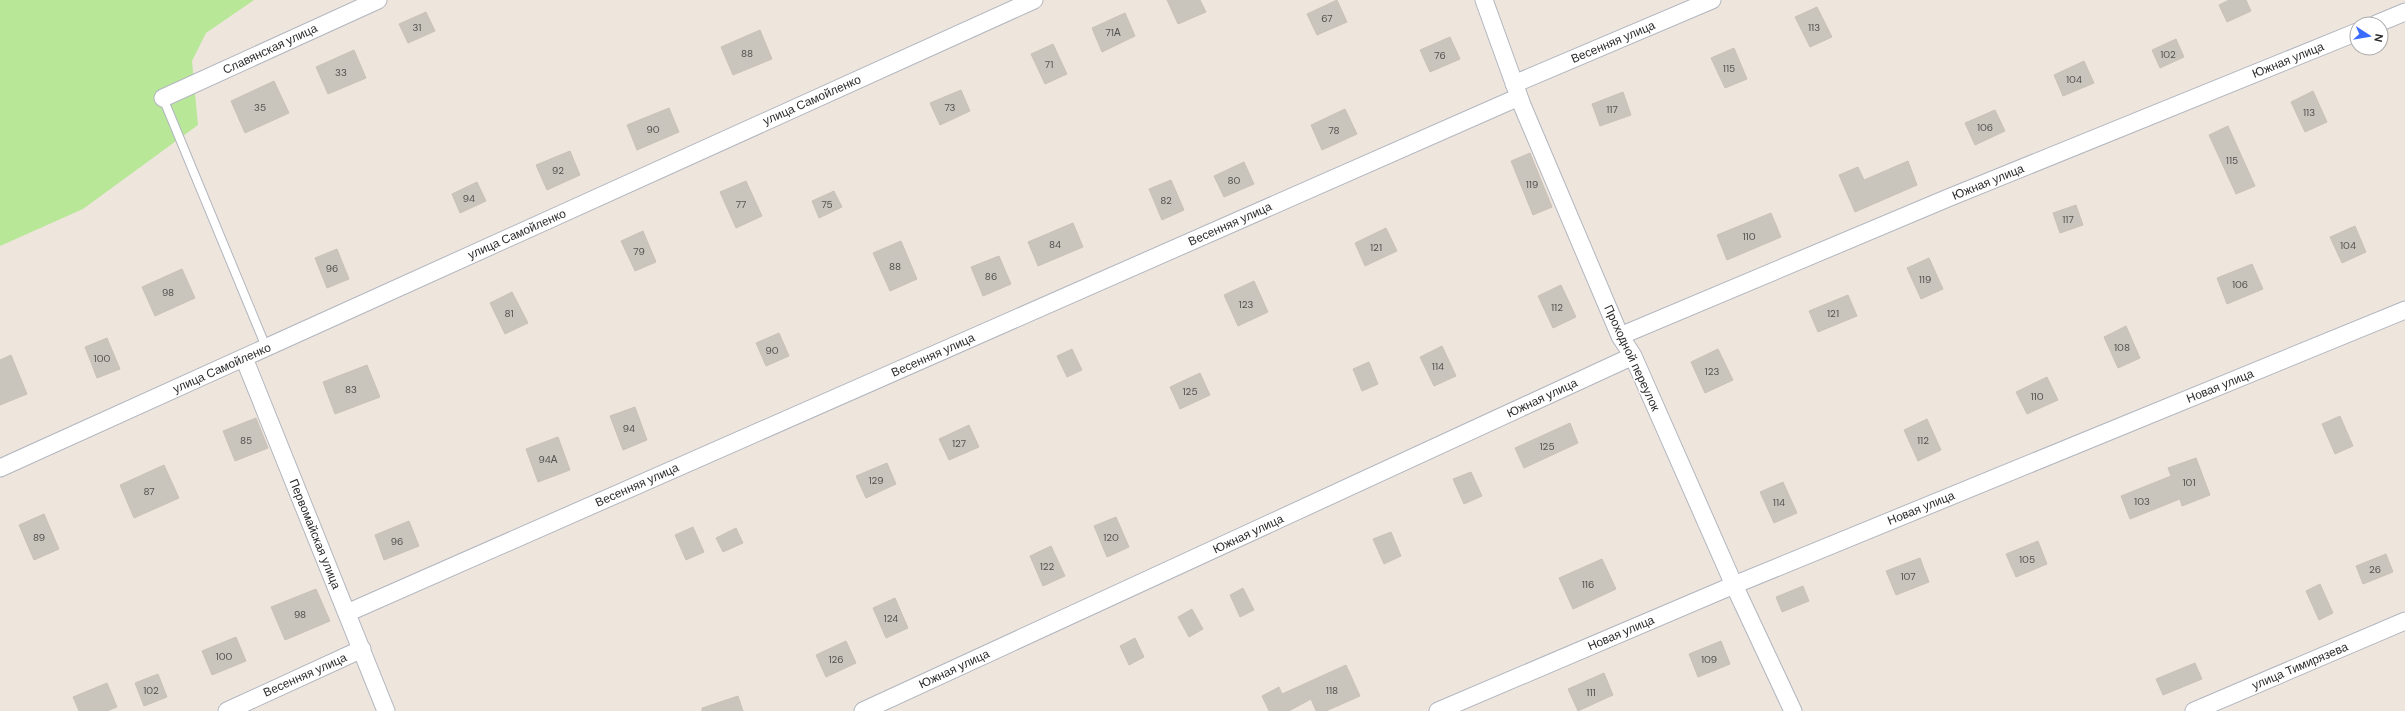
<svg xmlns="http://www.w3.org/2000/svg" width="2405" height="711" font-family="'DM Sans',sans-serif">
	<rect width="100%" height="100%" fill="#eee6dd"/>
	<path fill="#b8e798" d="M0,0H254L206,33L192,61L198,125L83,209L0,246Z"/>
	<path fill="#c9c4bc" stroke="#cac2b7" d="M1167,0H1200L1206,12L1178,24Z
		M1337,0L1347,22L1317,35L1307,14Z
		M2229,0H2246L2251,11L2227,22L2219,5Z
		M1817,7L1832,37L1810,47L1795,17Z
		M426,12L435,31L408,43L399,24Z
		M1125,13L1135,36L1102,52L1092,28Z
		M760,30L772,59L733,75L721,47Z
		M1450,37L1460,59L1430,72L1420,50Z
		M2176,39L2184,57L2160,68L2152,50Z
		M1053,44L1067,74L1045,84L1031,54Z
		M1734,48L1747,79L1725,88L1711,58Z
		M354,50L366,78L328,94L316,67Z
		M2084,61L2094,83L2063,96L2054,75Z
		M274,81L289,113L245,133L231,101Z
		M961,90L970,111L940,125L930,103Z
		M2313,91L2327,122L2305,132L2291,102Z
		M1623,92L1631,115L1600,126L1592,104Z
		M669,108L679,132L637,150L627,125Z
		M1345,109L1357,134L1322,150L1311,125Z
		M1995,110L2005,131L1975,145L1965,123Z
		M2228,126L2255,186L2236,194L2209,135Z
		M570,151L580,175L547,190L536,165Z
		M1530,153L1552,207L1533,215L1511,161Z
		M1908,161L1917,185L1855,212L1839,175L1858,167L1864,180Z
		M1244,162L1254,184L1224,197L1214,176Z
		M1171,180L1184,210L1162,220L1149,189Z
		M746,181L762,216L736,228L720,192Z
		M477,182L486,201L460,213L452,194Z
		M834,191L842,207L819,218L812,201Z
		M2076,205L2083,225L2060,233L2053,213Z
		M1771,213L1781,237L1727,260L1717,235Z
		M1073,223L1083,247L1038,266L1028,242Z
		M2355,226L2366,252L2342,263L2330,237Z
		M1386,228L1397,251L1365,266L1355,243Z
		M643,231L656,262L635,271L621,241Z
		M901,241L917,279L890,291L873,253Z
		M337,249L349,279L327,288L315,258Z
		M999,256L1011,284L983,296L971,267Z
		M1929,258L1943,289L1921,299L1907,268Z
		M2252,264L2263,289L2227,304L2217,278Z
		M182,269L195,298L155,316L142,287Z
		M1254,281L1268,312L1238,326L1224,295Z
		M1561,285L1576,317L1553,328L1538,296Z
		M512,292L528,323L505,334L490,303Z
		M1848,295L1857,316L1818,332L1809,311Z
		M2126,326L2140,358L2118,368L2104,337Z
		M779,333L789,356L766,366L756,343Z
		M107,338L120,369L97,378L85,347Z
		M1442,346L1456,376L1434,386L1420,357Z
		M1072,349L1082,370L1067,377L1057,356Z
		M1718,349L1733,380L1705,393L1691,362Z
		M11,355L27,394L0,405V360Z
		M1369,362L1378,384L1362,391L1353,369Z
		M367,365L380,397L335,414L323,382Z
		M1200,373L1210,395L1180,409L1170,387Z
		M2047,377L2058,400L2027,414L2016,392Z
		M635,407L647,440L623,450L610,416Z
		M2340,416L2353,446L2335,454L2322,424Z
		M256,418L268,448L235,461L223,431Z
		M1927,419L1941,450L1918,461L1904,430Z
		M1570,423L1578,443L1524,468L1515,448Z
		M969,425L979,447L949,460L939,439Z
		M558,437L570,470L538,482L526,449Z
		M2196,458L2210,495L2182,506L2180,499L2130,519L2121,496L2171,476L2168,468Z
		M887,463L896,484L866,498L856,476Z
		M164,465L179,498L134,518L120,485Z
		M1471,472L1482,496L1464,504L1453,479Z
		M1783,482L1797,513L1774,523L1760,492Z
		M44,514L59,549L34,560L19,525Z
		M1116,517L1129,547L1107,557L1094,526Z
		M409,521L419,546L384,560L375,535Z
		M693,527L704,552L686,560L675,535Z
		M736,528L743,543L723,552L716,538Z
		M1391,532L1401,556L1384,564L1373,539Z
		M2038,541L2047,564L2016,577L2006,554Z
		M1051,546L1065,576L1043,586L1030,556Z
		M2386,554L2393,572L2363,584L2356,566Z
		M1920,558L1929,582L1896,595L1886,571Z
		M1602,559L1616,589L1573,609L1559,578Z
		M2320,584L2333,613L2319,620L2306,591Z
		M1803,586L1809,601L1782,612L1776,597Z
		M1243,588L1254,610L1240,617L1230,595Z
		M316,589L330,621L285,640L271,607Z
		M895,598L908,628L886,638L873,608Z
		M1192,609L1203,629L1189,637L1178,617Z
		M236,637L246,661L212,675L202,651Z
		M1135,638L1144,657L1129,665L1120,646Z
		M846,641L856,663L826,677L816,655Z
		M1721,641L1730,664L1698,677L1689,654Z
		M2195,663L2202,679L2163,695L2156,679Z
		M1346,665L1360,696L1326,711H1316L1311,699L1289,711H1269L1262,696L1279,687L1282,694Z
		M1604,673L1613,695L1578,711L1568,689Z
		M158,674L167,697L144,706L135,683Z
		M107,683L117,707L107,711H79L73,697Z
		M738,696L743,711H702V708Z"/>
	<g fill="none" stroke-linecap="round" stroke-linejoin="round">
		<defs>
			<path id="service" d="M163,98L266,347"/>
			<path id="minor" d="M1484,0L1522,105L1620,336L1633,356L1734,585L1793,711
				M2376,24L2405,12
				M1514,84L1712,0
				M163,98L378,0
				M1620,336L1948,198L2357,32
				M244,358L386,711
				M0,468L1034,0
				M347,613L1519,97
				M227,711L362,649
				M863,711L1633,356
				M1438,711L1734,585L2405,310
				M2194,711L2405,621"/>
		</defs>
		<use href="#service" stroke="#b2b5c0" stroke-width="10"/>
		<use href="#minor" stroke="#b2b5c0" stroke-width="19"/>
		<use href="#service" stroke="#fff" stroke-width="8"/>
		<use href="#minor" stroke="#fff" stroke-width="17"/>
	</g>
	<g text-anchor="middle" stroke-width="3" stroke-linejoin="round" paint-order="stroke">
		<g font-size="10" fill="#535250">
			<text x="1327" y="22">67</text>
			<text x="417" y="31">31</text>
			<text x="1814" y="31">113</text>
			<text x="1113" y="36">71А</text>
			<text x="747" y="57">88</text>
			<text x="2168" y="58">102</text>
			<text x="1440" y="59">76</text>
			<text x="1049" y="68">71</text>
			<text x="1729" y="72">115</text>
			<text x="341" y="76">33</text>
			<text x="2074" y="83">104</text>
			<text x="260" y="111">35</text>
			<text x="950" y="111">73</text>
			<text x="1612" y="113">117</text>
			<text x="2309" y="116">113</text>
			<text x="1985" y="131">106</text>
			<text x="653" y="133">90</text>
			<text x="1334" y="134">78</text>
			<text x="2232" y="164">115</text>
			<text x="558" y="174">92</text>
			<text x="1234" y="184">80</text>
			<text x="1532" y="188">119</text>
			<text x="469" y="202">94</text>
			<text x="1166" y="204">82</text>
			<text x="741" y="208">77</text>
			<text x="827" y="208">75</text>
			<text x="2068" y="223">117</text>
			<text x="1749" y="240">110</text>
			<text x="1055" y="248">84</text>
			<text x="2348" y="249">104</text>
			<text x="1376" y="251">121</text>
			<text x="639" y="255">79</text>
			<text x="895" y="270">88</text>
			<text x="332" y="272">96</text>
			<text x="991" y="280">86</text>
			<text x="1925" y="283">119</text>
			<text x="2240" y="288">106</text>
			<text x="168" y="296">98</text>
			<text x="1246" y="308">123</text>
			<text x="1557" y="311">112</text>
			<text x="509" y="317">81</text>
			<text x="1833" y="317">121</text>
			<text x="2122" y="351">108</text>
			<text x="772" y="354">90</text>
			<text x="102" y="362">100</text>
			<text x="1438" y="370">114</text>
			<text x="1712" y="375">123</text>
			<text x="351" y="393">83</text>
			<text x="1190" y="395">125</text>
			<text x="2037" y="400">110</text>
			<text x="629" y="432">94</text>
			<text x="246" y="444">85</text>
			<text x="1923" y="444">112</text>
			<text x="959" y="447">127</text>
			<text x="1547" y="450">125</text>
			<text x="548" y="463">94А</text>
			<text x="876" y="484">129</text>
			<text x="2189" y="486">101</text>
			<text x="149" y="495">87</text>
			<text x="2142" y="505">103</text>
			<text x="1779" y="506">114</text>
			<text x="39" y="541">89</text>
			<text x="1111" y="541">120</text>
			<text x="397" y="545">96</text>
			<text x="2027" y="563">105</text>
			<text x="1047" y="570">122</text>
			<text x="2375" y="573">26</text>
			<text x="1908" y="580">107</text>
			<text x="1588" y="588">116</text>
			<text x="300" y="618">98</text>
			<text x="891" y="622">124</text>
			<text x="224" y="660">100</text>
			<text x="836" y="663">126</text>
			<text x="1709" y="663">109</text>
			<text x="151" y="694">102</text>
			<text x="1332" y="694">118</text>
			<text x="1591" y="696">111</text>
		</g>
		<g font-size="12" fill="#2c2c2c" stroke="#fff">
			<text transform="translate(1613 42) rotate(-23)" y="4">Весенняя улица</text>
			<text transform="translate(270 49) rotate(-25)" y="4">Славянская улица</text>
			<text transform="translate(2288 60) rotate(-22)" y="4">Южная улица</text>
			<text transform="translate(812 100) rotate(-24)" y="4">улица Самойленко</text>
			<text transform="translate(1988 182) rotate(-22)" y="4">Южная улица</text>
			<text transform="translate(1230 224) rotate(-24)" y="4">Весенняя улица</text>
			<text transform="translate(517 234) rotate(-24)" y="4">улица Самойленко</text>
			<text transform="translate(933 355) rotate(-24)" y="4">Весенняя улица</text>
			<text transform="translate(1632 358) rotate(65)" y="4">Проходной переулок</text>
			<text transform="translate(222 368) rotate(-24)" y="4">улица Самойленко</text>
			<text transform="translate(2220 386) rotate(-22)" y="4">Новая улица</text>
			<text transform="translate(1542 398) rotate(-25)" y="4">Южная улица</text>
			<text transform="translate(637 485) rotate(-24)" y="4">Весенняя улица</text>
			<text transform="translate(1921 508) rotate(-22)" y="4">Новая улица</text>
			<text transform="translate(315 534) rotate(68)" y="4">Первомайская улица</text>
			<text transform="translate(1248 534) rotate(-25)" y="4">Южная улица</text>
			<text transform="translate(1621 633) rotate(-23)" y="4">Новая улица</text>
			<text transform="translate(2300 666) rotate(-23)" y="4">улица Тимирязева</text>
			<text transform="translate(954 669) rotate(-25)" y="4">Южная улица</text>
			<text transform="translate(305 675) rotate(-24)" y="4">Весенняя улица</text>
		</g>
	</g>
	<g transform="translate(2369 36) rotate(102)"><circle r="19" fill="#ffffff" stroke="#ababab"/>
	<path d="M0-3L7 15L0 10L-7 15Z" fill="#3a6bff"/>
	<text y="-6" font-size="11" font-weight="bold" text-anchor="middle" fill="#2c2c2c">N</text>
	</g>
</svg>
